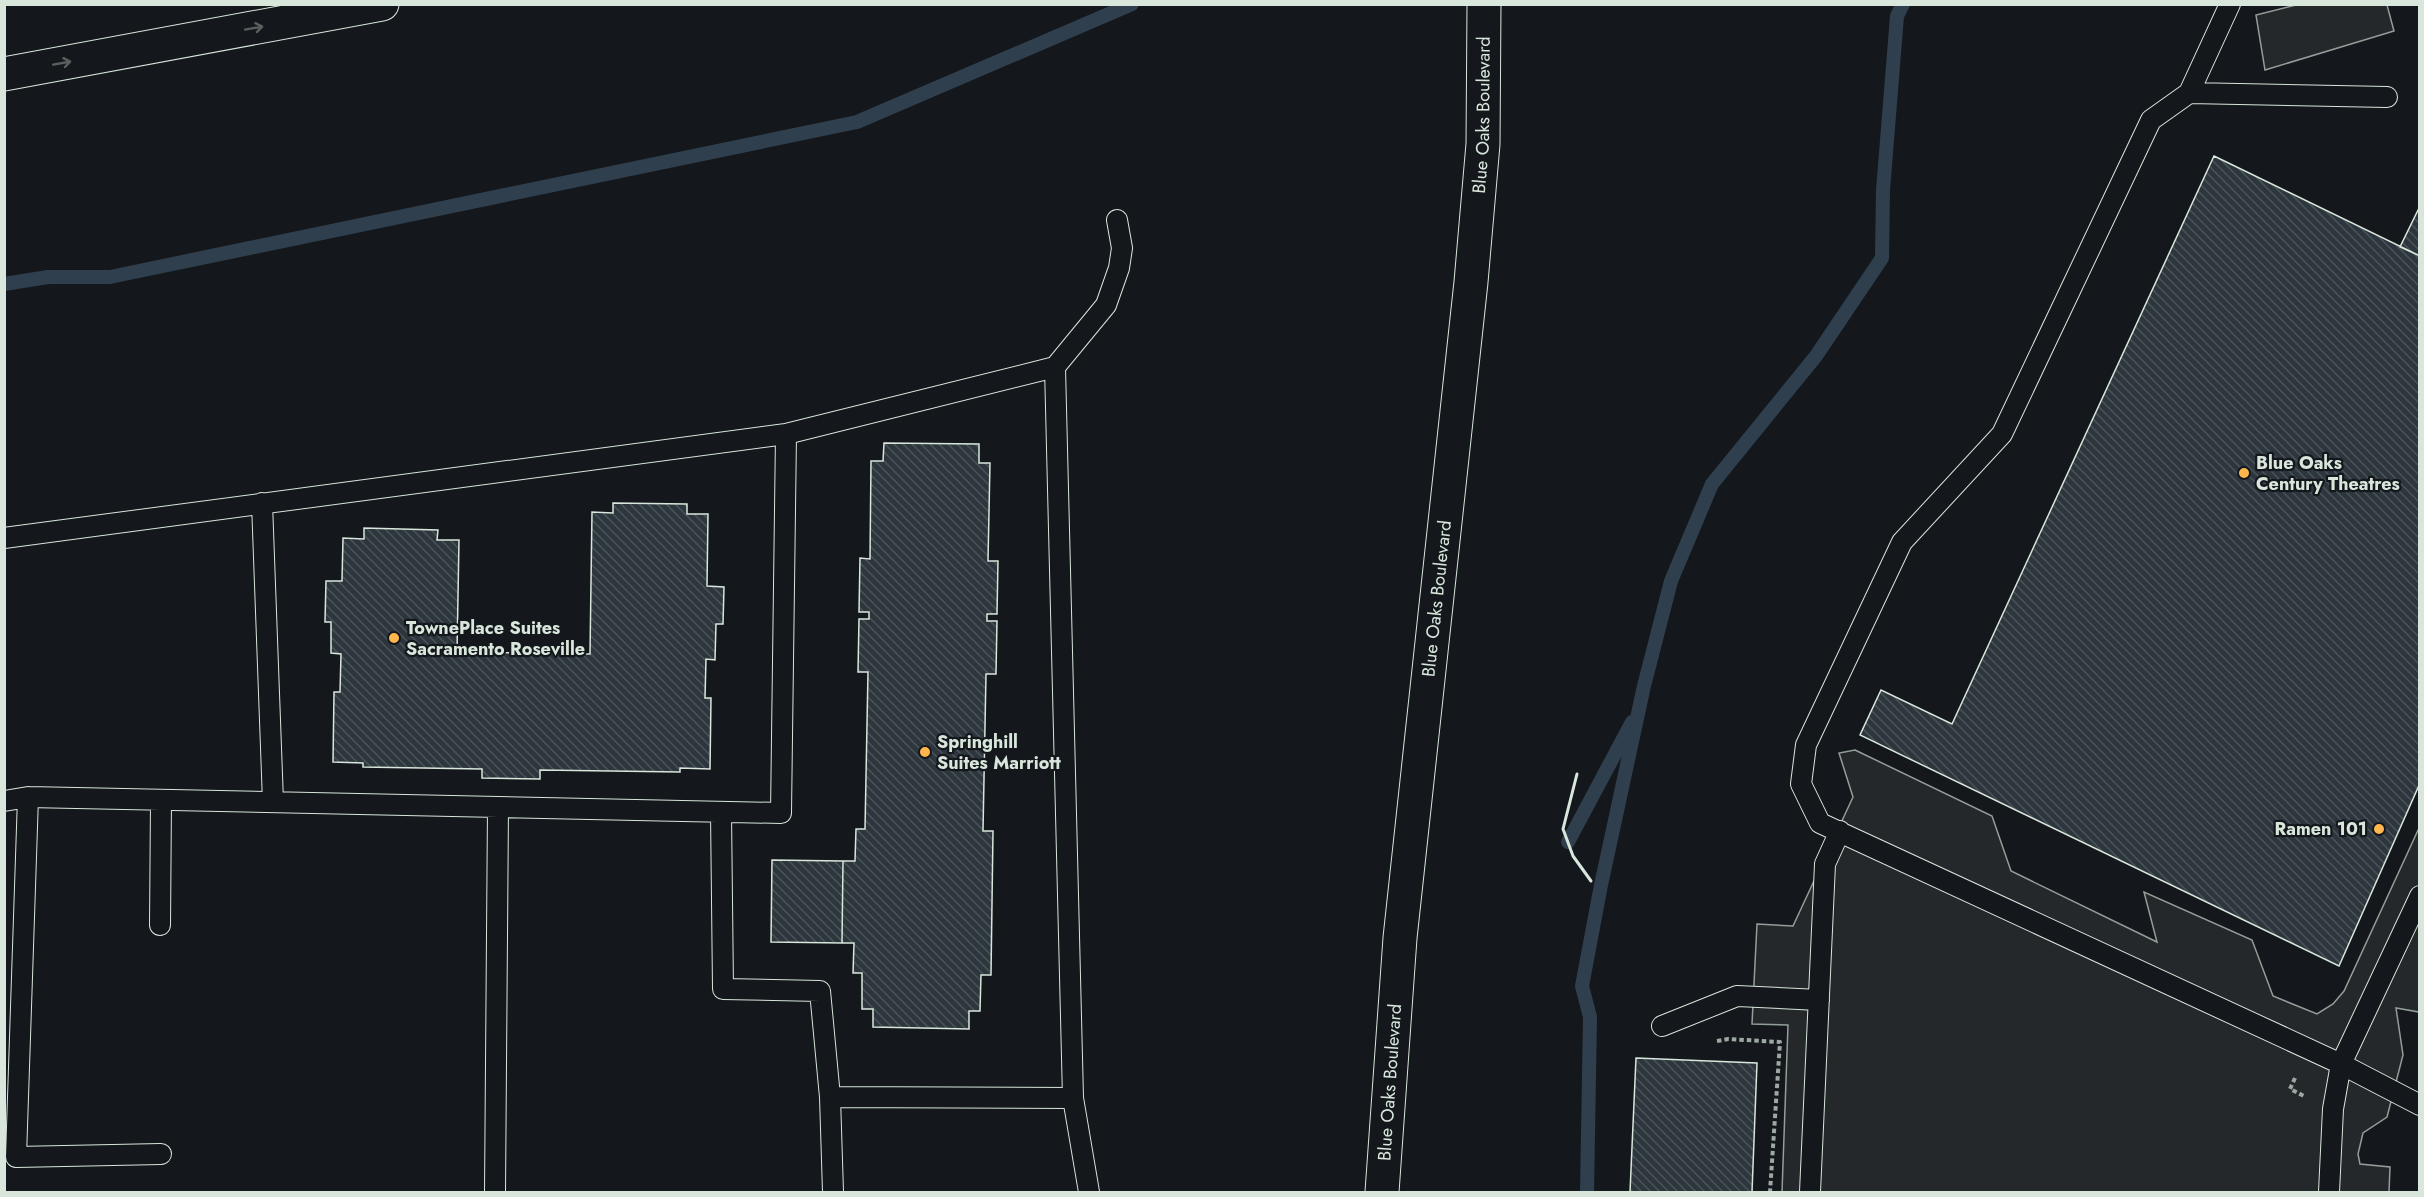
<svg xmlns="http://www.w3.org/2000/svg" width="2424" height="1197" font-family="Jost,sans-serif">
	<defs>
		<pattern id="building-back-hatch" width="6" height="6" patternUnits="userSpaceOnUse" patternTransform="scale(1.5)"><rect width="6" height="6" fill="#2c363c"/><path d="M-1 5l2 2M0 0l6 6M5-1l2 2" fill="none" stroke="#4a5358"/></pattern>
	</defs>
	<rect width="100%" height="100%" fill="#14181c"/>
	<path fill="#24282b" stroke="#939e99" stroke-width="1.5" d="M2296,5H2387L2394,31L2265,70L2256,15Z
		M1855,750L1992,816L2011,871L2157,942L2144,892L2252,940L2273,996L2317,1014L2333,1004L2344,991L2419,828V1012L2396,1008L2403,1055L2387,1117L2363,1133L2358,1154L2360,1164L2390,1167L2389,1192H1782L1788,1025L1752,1024L1757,924L1793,926L1853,797L1839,753Z"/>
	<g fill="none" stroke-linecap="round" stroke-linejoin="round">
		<path stroke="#2f3f4d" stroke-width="14" d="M4,284L48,277H110L857,122L1132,4
			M1568,842L1632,722
			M1587,1192L1590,1017L1582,986L1601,885L1644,686L1671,581L1712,484L1816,356L1882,258L1883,190L1897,16L1903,4"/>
	</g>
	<path fill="url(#building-back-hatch)" stroke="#d8e6dc" stroke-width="1.5" d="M2214,156L2420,256V783L2339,966L1860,735L1881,690L1952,724Z
		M2420,206V256L2400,247Z
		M884,443L979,444V463H990L988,561H998L997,614H987V621H997L996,674H986L983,831H993L991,975H981L980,1011H969V1029L873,1027V1009H862V973H853L854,943H842L843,861H855L856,829H865L868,672H858L859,619H869V612H859L860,558L870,559L871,461H883Z
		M613,503L687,504V514H708L707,586L724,587L723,624H716L715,660L706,659L705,698H711L710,769L680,768V772L540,770V779L482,778V769L363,767V763L333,762L334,692H340L341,654L331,653V622H325L326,581H342L343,538L364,539V528L438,530L437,540H459L457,652L590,654L592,512L613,513Z
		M772,860L843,861L842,943L771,942Z
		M1636,1058L1757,1063L1752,1192H1630Z"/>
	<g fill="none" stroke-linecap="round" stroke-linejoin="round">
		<defs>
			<path id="lane" d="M2230,4L2189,93L2151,120L2002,434L1902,542L1806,745L1801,784L1820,823L2341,1064L2420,1105
				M2189,93L2387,97
				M262,503L273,802
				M4,538L786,434L1055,367L1106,305L1119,268L1122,248L1117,220
				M28,797L16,1157L161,1154
				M4,801L28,797L781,813L786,434
				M721,812L723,989L820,991L830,1097
				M160,925L161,800
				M1662,1026L1737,996L1819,1000
				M1073,1098L1089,1192
				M495,1192L498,807
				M833,1192L830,1097L1073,1098L1055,367
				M1810,1192L1825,864L1840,831
				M2329,1192L2333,1109L2341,1064L2420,896"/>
			<g id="secondary">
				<path id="s1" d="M1382,1192L1400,938L1471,282L1483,144L1484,4"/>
			</g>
			<path id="highway" d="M4,74L382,4"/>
		</defs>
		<use href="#lane" stroke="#d8e6dc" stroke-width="22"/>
		<use href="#secondary" stroke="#d8e6dc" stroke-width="35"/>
		<use href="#highway" stroke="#d8e6dc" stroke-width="35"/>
		<path stroke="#9da8a2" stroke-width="4" stroke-dasharray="4.5 3" stroke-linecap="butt" d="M1717,1041L1728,1039L1780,1042L1770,1192
			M2295,1078L2290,1089L2304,1096"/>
		<use href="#lane" stroke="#14181c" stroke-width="20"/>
		<use href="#secondary" stroke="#14181c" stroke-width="33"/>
		<use href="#highway" stroke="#14181c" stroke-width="33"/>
		<path stroke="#d8e6dc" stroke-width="3" d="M1577,774L1563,829L1573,856L1591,881"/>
	</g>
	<defs><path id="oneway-shaft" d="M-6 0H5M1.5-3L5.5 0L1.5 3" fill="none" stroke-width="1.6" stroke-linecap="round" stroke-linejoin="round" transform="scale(1.5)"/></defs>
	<g stroke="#59605f">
		<use href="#oneway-shaft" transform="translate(254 28) rotate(-10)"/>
		<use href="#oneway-shaft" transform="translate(62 63) rotate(-10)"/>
	</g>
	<g fill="#ffb74d" stroke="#14181c" stroke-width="2">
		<circle cx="2244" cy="473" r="6"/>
		<circle cx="394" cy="638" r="6"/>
		<circle cx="925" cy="752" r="6"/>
		<circle cx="2379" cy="829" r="6"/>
	</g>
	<g text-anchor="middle" stroke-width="4.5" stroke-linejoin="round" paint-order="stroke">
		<g font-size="18" fill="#d8e6dc" stroke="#14181c">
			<text dy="6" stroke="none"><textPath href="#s1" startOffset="1082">Blue Oaks Boulevard</textPath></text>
			<text dy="6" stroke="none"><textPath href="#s1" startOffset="596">Blue Oaks Boulevard</textPath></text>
			<text dy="6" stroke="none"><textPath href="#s1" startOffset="110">Blue Oaks Boulevard</textPath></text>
		</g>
		<g font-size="18" font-weight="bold" fill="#d8e6dc" stroke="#14181c" text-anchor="start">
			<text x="2256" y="469">Blue Oaks<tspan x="2256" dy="21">Century Theatres</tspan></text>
			<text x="406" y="634">TownePlace Suites<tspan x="406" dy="21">Sacramento Roseville</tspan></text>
			<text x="937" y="748">Springhill<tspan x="937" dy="21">Suites Marriott</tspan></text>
			<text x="2367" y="835" text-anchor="end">Ramen 101</text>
		</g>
	</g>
	<rect width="2424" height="1197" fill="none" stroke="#d8e6dc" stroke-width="12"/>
</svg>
